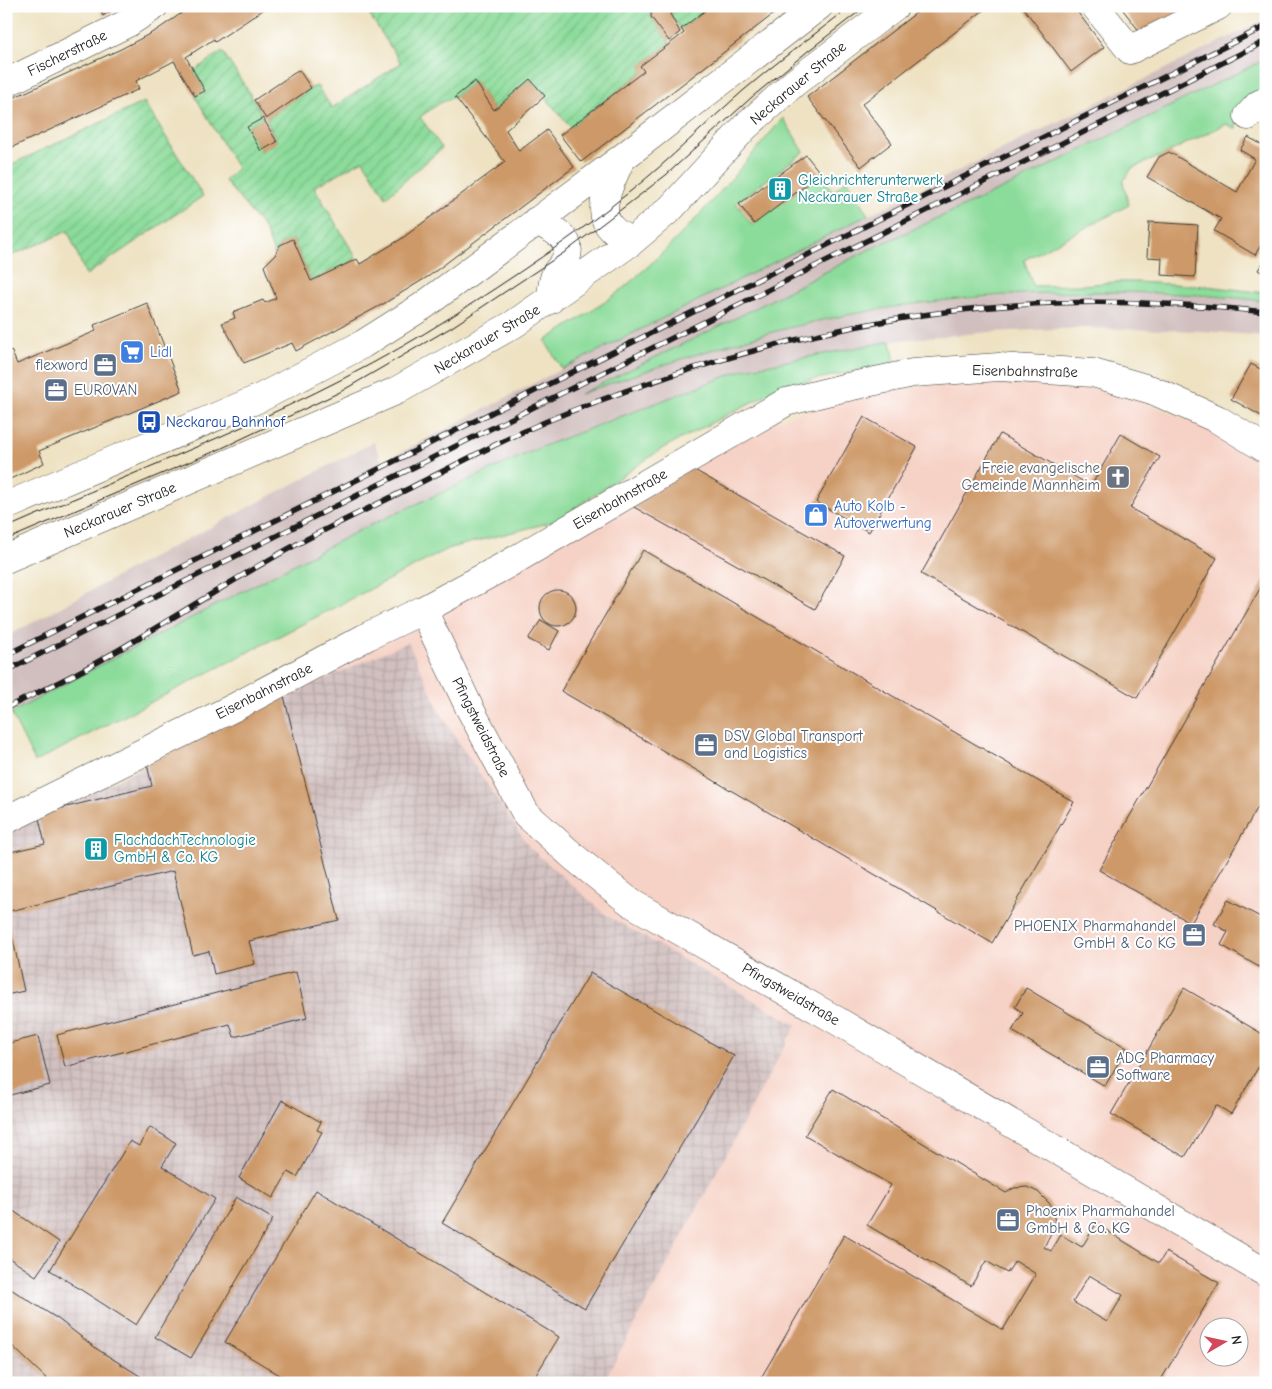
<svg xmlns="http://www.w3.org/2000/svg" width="1272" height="1389" font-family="'Comic Neue',sans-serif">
	<defs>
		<pattern id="industrial-grid" width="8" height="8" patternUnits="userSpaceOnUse" patternTransform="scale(1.25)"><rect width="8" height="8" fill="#d1bfbf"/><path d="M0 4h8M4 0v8" fill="none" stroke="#b3a4a4"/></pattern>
		<pattern id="garden-furrows" width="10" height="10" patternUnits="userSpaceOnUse" patternTransform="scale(1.25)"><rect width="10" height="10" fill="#8bdb9a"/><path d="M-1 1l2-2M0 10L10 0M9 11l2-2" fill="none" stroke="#77bb84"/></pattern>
	</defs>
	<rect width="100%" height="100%" fill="#fff"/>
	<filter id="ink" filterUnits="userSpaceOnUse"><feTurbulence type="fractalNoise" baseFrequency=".02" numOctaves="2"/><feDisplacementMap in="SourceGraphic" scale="10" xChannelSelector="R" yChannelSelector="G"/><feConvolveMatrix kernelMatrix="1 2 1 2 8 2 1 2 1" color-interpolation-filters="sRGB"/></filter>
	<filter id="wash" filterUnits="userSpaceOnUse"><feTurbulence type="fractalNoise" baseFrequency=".0096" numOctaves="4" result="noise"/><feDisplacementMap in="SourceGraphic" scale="20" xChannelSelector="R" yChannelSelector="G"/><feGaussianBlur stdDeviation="1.12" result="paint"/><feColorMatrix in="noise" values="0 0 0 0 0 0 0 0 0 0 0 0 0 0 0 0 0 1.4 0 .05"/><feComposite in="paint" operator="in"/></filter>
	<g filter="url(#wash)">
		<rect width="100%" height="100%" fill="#eee2c2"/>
		<path fill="#f6d1c5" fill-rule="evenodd" d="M1021,381L1080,385L1143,402L1206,427L1266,462V1383H6V834L289,695L763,426L842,396L902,388L965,382ZM1210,1326H1240V1356H1210Z"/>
		<path fill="url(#industrial-grid)" d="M408,642L440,712L459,743L530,848L606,915L796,1025L603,1383H17L6,1373V834L289,695Z"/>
		<path fill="#d1bfbf" d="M1266,19V59L1008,186L868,250L740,316L586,392L650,369L726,345L792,327L860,313L938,302L1014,295L1093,291L1171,294L1266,301V336L1202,331L1081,328L990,332L891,341L745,369L541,447L362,529L6,715V637L136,566L374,442L382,462L664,316Z"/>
		<path fill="#8bdb9a" stroke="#547c5b" d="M1266,59V89C1239,102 1238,98 1236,129L1226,124L1159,157L1132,168L1123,182L1129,205L1024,260L1033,286L1081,285L1117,282H1135L1206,286L1266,293V301C1109,284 946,290 792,327C720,345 650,369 580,394L740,316L868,250L1008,186Z
			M783,118L804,152L736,203L752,225L821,174L833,192L847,179L868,215L562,369L545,341C572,323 602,306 627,285C685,236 734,176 783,118Z
			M891,341L895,363L783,386L663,448L556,521L450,548L35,762L11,713L106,662L362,529L541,447L745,369Z"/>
		<path fill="url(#garden-furrows)" stroke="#547c5b" d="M382,6H652L651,17L670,43L640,66L644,71L570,127L530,79L494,110L475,81L455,97L440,103L420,117L442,148L386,197L363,160L314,187L357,259L311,281L293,239L280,245L275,255L264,228L225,181L237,168L195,96L204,90L194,71L222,51L254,100L263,118L247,127L261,151L277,142L266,119L311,88L317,86L332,108L401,63L369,14Z
			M681,6H711L681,29L670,14Z
			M144,102L203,196L86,275L68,231L6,258V167Z"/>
		<g id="blocks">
			<path fill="#cd9967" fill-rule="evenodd" d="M99,6H119L103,16Z
				M192,6H269L215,42L214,39L186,57L205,91L195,96L174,61L136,81L139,89L6,150V101L121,49L157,30Z
				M364,6H382L369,14Z
				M652,6H681L670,14L680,32L669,41L651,17Z
				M711,6H784L581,162L560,135L644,71L640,66L684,33L681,29Z
				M925,6H989L862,104L892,143L861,167L807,97Z
				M1022,6H1073L1104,47L1071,72Z
				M1120,6H1193L1140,32Z
				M299,70L311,88L266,119L254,100Z
				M530,79L545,96L506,130L519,151L547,130L574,167L429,276L385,303L296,351L292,343L244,363L222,323L235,318L233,312L263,300L265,303L276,298L264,266L275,255L280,245L293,239L311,281L357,259L360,264L401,239L505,162L455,97L475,81L494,110Z
				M263,118L277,142L261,151L247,127Z
				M1248,137L1266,147V246L1262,243L1255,255L1214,231L1221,219L1147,177L1159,157L1169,152L1237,192L1255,159L1240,150Z
				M806,155L821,174L754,224L739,204Z
				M1149,222L1198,225L1195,277L1161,275L1162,258L1147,257Z
				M1266,257V275L1258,270Z
				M147,303L182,391L39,451L44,463L6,481V352L11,350L17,364L96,331L94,325Z
				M1251,364L1266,372L1265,418L1231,399Z
				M864,417L917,447L869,532L816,502Z
				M1000,434L1091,486L1121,434L1160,457L1130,508L1217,558L1137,698L921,574Z
				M691,468L845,556L815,609L632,506Z
				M643,550L1074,802L992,943L561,691Z
				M1266,578V793L1191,923L1099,870Z
				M540 608a18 18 0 1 1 36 0a18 18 0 1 1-36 0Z
				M541,620L559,631L549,650L528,639Z
				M284,696L339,920L249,941L255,964L214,974L209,951L193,955L173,871L6,912V853L45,844L38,814L152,786L147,764Z
				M1228,900L1266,920V971L1221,945L1228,932L1214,924Z
				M6,921H9L24,991L6,995Z
				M296,972L307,1018L234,1037L230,1024L65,1067L57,1035Z
				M590,973L734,1056L585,1308L442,1223Z
				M1026,988L1127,1048L1105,1086L1012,1031L1023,1013L1015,1007Z
				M1184,988L1266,1036V1054L1231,1114L1216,1105L1185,1157L1111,1114Z
				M38,1036L50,1085L6,1096V1044Z
				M833,1089L1006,1193L1014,1188L1027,1187L1038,1192L1049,1203L1053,1209L1055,1225L1044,1247L1051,1251L1061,1235L1082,1247L1096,1224L1159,1263L1166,1252L1219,1283L1159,1383H758L844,1235L1003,1330L1036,1274L1015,1261L1007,1273L986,1261L971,1286L867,1225L891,1185L805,1135ZM1089,1275L1123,1295L1107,1322L1073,1302Z
				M282,1100L321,1122L317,1130L322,1132L297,1177L288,1172L273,1198L239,1178Z
				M150,1127L176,1143L162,1166L215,1199L136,1325L50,1270L130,1141L139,1146Z
				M316,1190L559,1337L531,1383H293L225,1342Z
				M236,1197L273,1219L191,1358L155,1337Z
				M6,1206L59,1242L36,1276L6,1256Z
				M6,1286L58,1319L97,1349L151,1383H51L6,1340Z"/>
		</g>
	</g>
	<g filter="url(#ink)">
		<use href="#blocks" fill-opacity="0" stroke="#3c3a35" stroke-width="1"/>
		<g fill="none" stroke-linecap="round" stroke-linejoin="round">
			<defs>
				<path id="minor" d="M1095,6L1130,50L1218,6
					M6,83L128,23L154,6
					M1248,116L1259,104L1266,101
					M423,610L470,709L526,814L575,858L625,898L633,904L829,1016L1266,1273
					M6,820L235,707L368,636L423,610L508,564L786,402L843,388L913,373L999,367L1093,373L1152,390L1217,419L1266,449"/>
				<path id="major" d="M621,159C613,179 593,210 612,229C617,234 625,238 631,242
					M536,221C550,228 572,236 567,256C565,264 560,267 556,273C552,280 552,292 550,300
					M6,506L260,398L363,344L423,306L622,158L819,6
					M6,559L396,391L514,324L631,242L671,208L745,127L794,83L895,6"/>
			</defs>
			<use href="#minor" stroke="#3c3a35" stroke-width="29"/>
			<use href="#major" stroke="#3c3a35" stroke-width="29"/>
			<use href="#minor" stroke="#fff" stroke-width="28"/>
			<use href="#major" stroke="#fff" stroke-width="28"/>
			<path stroke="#1c1c1c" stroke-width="1" d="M6,528C156,462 312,406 451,317C512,278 574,237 632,190C671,159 706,123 744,90C778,61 815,34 851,6
				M6,540L220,449L277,422L340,392L452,327L568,250L606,221L666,175L752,97L808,51L866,6"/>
			<defs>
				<path id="rail" d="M6,655L1266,26
					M6,671L1266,41
					M6,708C38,692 72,677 103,659C170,621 234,578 301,542C337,523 374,506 410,488C467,459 523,429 582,407C721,354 867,315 1016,305C1099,299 1183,303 1266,312"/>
			</defs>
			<use href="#rail" stroke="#1c1c1c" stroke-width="5.5"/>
			<use href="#rail" stroke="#fff" stroke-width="4" stroke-dasharray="11" stroke-linecap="butt"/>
		</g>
	</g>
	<defs>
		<symbol id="building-square" viewBox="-11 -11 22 22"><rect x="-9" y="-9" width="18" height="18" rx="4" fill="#0f9aa8" stroke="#fff"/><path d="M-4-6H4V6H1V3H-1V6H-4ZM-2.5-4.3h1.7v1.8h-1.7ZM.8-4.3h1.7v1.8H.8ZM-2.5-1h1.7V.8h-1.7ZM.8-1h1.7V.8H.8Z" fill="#fff"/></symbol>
		<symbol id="supermarket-square" viewBox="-11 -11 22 22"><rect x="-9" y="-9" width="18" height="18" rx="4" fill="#3f7fe0" stroke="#fff"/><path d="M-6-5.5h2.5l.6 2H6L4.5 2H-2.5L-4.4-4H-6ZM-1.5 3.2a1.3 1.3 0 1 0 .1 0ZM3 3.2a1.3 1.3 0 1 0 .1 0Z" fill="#fff"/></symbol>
		<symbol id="office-square" viewBox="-11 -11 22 22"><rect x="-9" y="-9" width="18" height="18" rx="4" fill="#5c6f8a" stroke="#fff"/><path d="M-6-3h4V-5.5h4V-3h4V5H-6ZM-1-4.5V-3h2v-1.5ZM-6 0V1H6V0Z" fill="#fff"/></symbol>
		<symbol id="bus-square" viewBox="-11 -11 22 22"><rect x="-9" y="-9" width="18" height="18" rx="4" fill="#1a4fb4" stroke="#fff"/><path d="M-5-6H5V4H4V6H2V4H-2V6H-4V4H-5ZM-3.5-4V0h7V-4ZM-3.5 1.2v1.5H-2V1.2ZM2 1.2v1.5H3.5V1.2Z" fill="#fff"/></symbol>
		<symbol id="church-square" viewBox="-11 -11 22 22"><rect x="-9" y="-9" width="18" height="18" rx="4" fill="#6b7280" stroke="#fff"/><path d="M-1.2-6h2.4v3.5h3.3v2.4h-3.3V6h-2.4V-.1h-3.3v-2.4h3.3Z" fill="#fff"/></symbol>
		<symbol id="shop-square" viewBox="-11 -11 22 22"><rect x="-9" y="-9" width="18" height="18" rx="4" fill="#3f7fe0" stroke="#fff"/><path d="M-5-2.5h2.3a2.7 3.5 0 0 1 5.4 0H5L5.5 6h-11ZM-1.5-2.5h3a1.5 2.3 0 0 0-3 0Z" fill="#fff"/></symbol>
	</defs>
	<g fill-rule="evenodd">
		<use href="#building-square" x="766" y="175" width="28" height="28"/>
		<use href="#supermarket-square" x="118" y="338" width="28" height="28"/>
		<use href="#office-square" x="91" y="351" width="28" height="28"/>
		<use href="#office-square" x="42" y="376" width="28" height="28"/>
		<use href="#bus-square" x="135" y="408" width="28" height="28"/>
		<use href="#church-square" x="1104" y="463" width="28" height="28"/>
		<use href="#shop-square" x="802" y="501" width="28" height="28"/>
		<use href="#office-square" x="692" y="731" width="28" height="28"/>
		<use href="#building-square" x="82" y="835" width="28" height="28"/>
		<use href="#office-square" x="1180" y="921" width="28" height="28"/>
		<use href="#office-square" x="1084" y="1053" width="28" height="28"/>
		<use href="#office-square" x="994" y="1206" width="28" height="28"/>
	</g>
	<g text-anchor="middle" stroke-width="4" stroke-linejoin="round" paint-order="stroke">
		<g font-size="15" fill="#1c1c1c" stroke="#fff">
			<text transform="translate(67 53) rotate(-26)" y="5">Fischerstraße</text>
			<text transform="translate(798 83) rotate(-40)" y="5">Neckarauer Straße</text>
			<text transform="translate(487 339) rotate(-31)" y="5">Neckarauer Straße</text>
			<text transform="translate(1025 371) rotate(1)" y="5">Eisenbahnstraße</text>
			<text transform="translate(620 499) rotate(-30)" y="5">Eisenbahnstraße</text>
			<text transform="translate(120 510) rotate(-23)" y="5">Neckarauer Straße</text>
			<text transform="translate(264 691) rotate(-27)" y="5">Eisenbahnstraße</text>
			<text transform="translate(481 727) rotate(63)" y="5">Pfingstweidstraße</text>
			<text transform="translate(791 994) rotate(30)" y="5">Pfingstweidstraße</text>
		</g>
		<g font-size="15" fill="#0d838f" stroke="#fff" text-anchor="start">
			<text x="798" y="185">Gleichrichterunterwerk<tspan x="798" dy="17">Neckarauer Straße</tspan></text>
			<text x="114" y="845">FlachdachTechnologie<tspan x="114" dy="17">GmbH &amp; Co. KG</tspan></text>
		</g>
		<g font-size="15" fill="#366cbe" stroke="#fff" text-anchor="start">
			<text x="150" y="357">Lidl</text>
			<text x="834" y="511">Auto Kolb -<tspan x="834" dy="17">Autoverwertung</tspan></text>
		</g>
		<g font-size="15" fill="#4e5e75" stroke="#fff" text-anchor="start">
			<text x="88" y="370" text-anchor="end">flexword</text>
			<text x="74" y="395">EUROVAN</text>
			<text x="724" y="741">DSV Global Transport<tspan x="724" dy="17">and Logistics</tspan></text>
			<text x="1176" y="931" text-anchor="end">PHOENIX Pharmahandel<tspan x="1176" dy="17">GmbH &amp; Co KG</tspan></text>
			<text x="1116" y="1063">ADG Pharmacy<tspan x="1116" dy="17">Software</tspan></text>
			<text x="1026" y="1216">Phoenix Pharmahandel<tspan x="1026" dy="17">GmbH &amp; Co. KG</tspan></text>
		</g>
		<g font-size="15" fill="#164399" stroke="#fff" text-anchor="start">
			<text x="166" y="427">Neckarau Bahnhof</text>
		</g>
		<g font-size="15" fill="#5b616d" stroke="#fff" text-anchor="end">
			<text x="1100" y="473">Freie evangelische<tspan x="1100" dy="17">Gemeinde Mannheim</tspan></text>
		</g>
	</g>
	<rect width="1272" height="1389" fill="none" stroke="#fff" stroke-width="25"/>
	<g transform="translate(1224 1342) rotate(81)"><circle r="24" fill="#ffffff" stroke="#a4a4a4"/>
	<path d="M0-4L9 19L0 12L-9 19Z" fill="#d1495b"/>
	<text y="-8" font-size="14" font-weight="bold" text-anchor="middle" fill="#1c1c1c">N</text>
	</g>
</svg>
